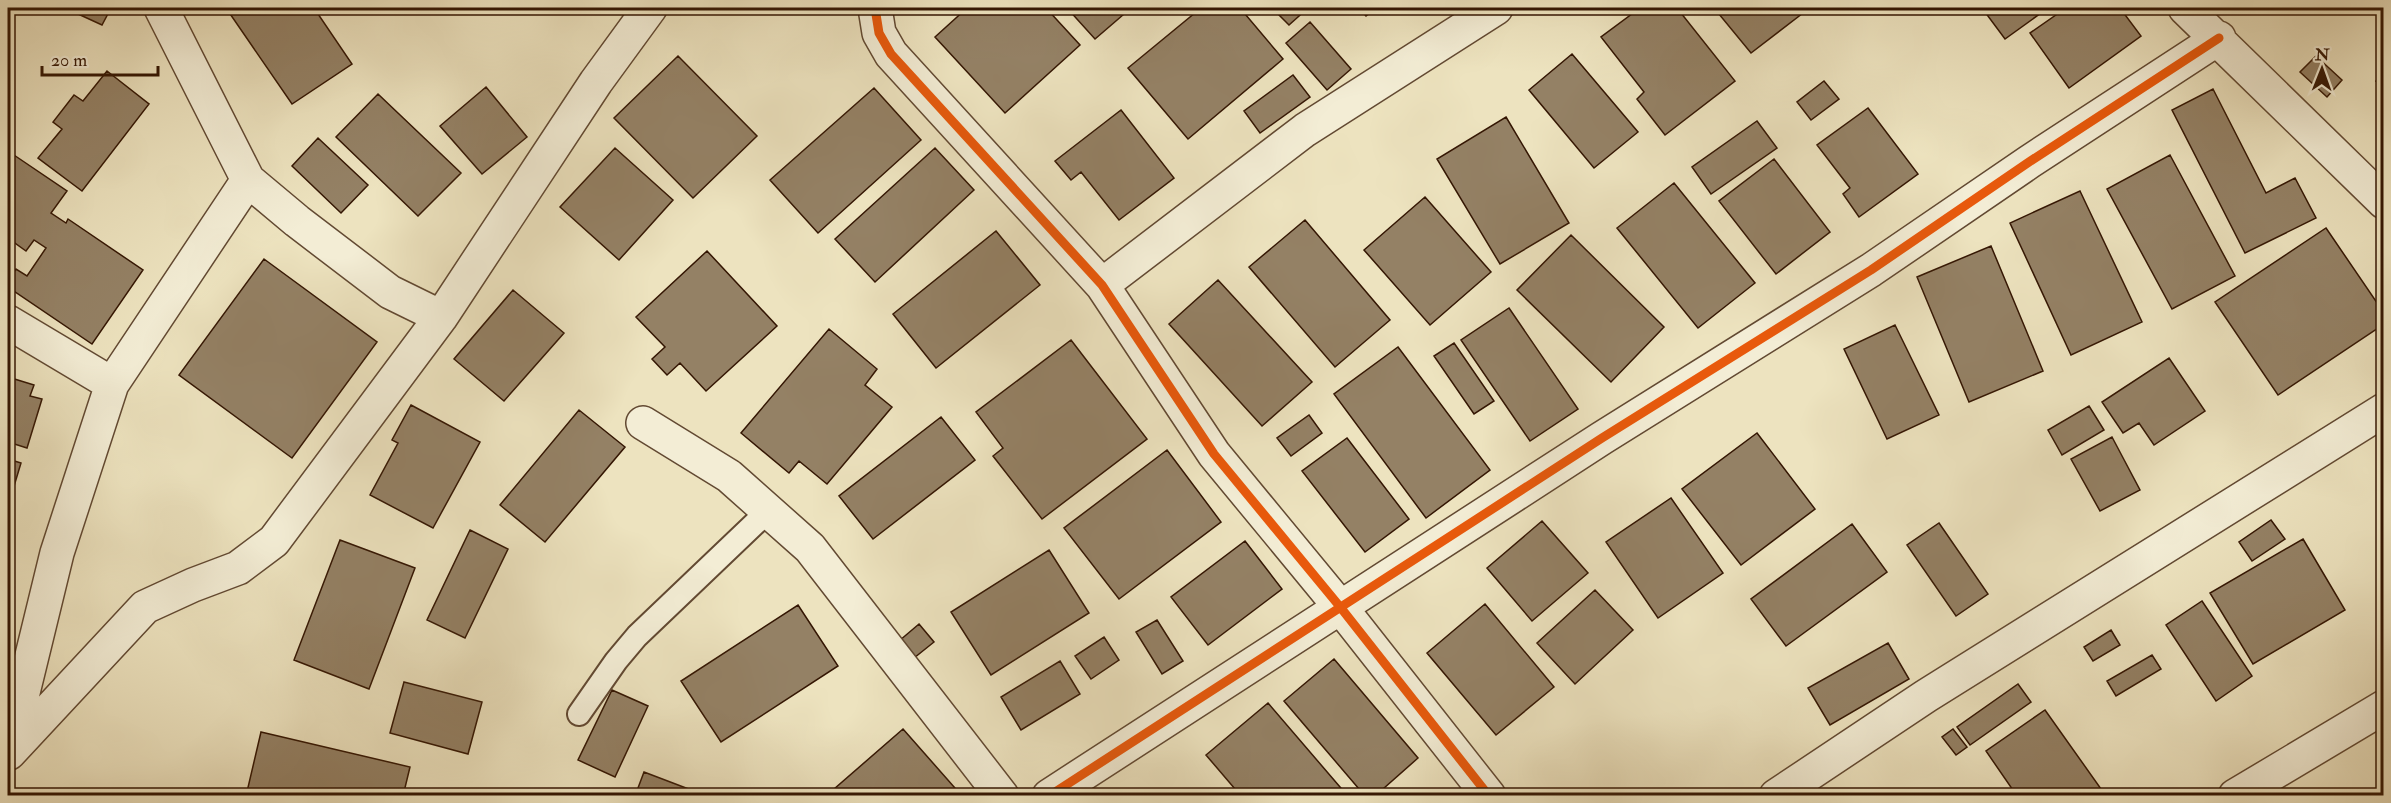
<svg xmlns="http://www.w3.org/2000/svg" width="2391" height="803" font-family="'IM FELL Double Pica',serif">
	<rect width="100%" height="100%" fill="#ede3bf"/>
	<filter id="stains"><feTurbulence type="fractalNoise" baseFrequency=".00333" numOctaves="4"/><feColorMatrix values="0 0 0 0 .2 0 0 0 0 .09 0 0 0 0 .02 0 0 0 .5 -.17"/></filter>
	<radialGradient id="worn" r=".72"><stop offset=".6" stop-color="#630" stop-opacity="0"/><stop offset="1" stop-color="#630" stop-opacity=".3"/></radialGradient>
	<path fill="#948165" stroke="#341603" stroke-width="1.5" d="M65,8H111L102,25Z
		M226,8H314L352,64L292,104Z
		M375,8H390L379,14Z
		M967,8H1046L1080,45L1005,113L935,37Z
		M1067,8H1131L1095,39Z
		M1201,8H1240L1283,59L1188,139L1128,68Z
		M1272,8H1308L1289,25Z
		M1359,8H1376L1366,16Z
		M1640,8H1677L1735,81L1665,135L1637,99L1644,92L1601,37Z
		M1714,8H1805L1807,10L1751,53Z
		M1982,8H2048L2005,39Z
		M2066,8H2120L2141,36L2069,88L2030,33Z
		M1310,22L1351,69L1327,90L1286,43Z
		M1572,54L1638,132L1594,168L1529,90Z
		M678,56L757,136L693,198L614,118Z
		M2316,56L2342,80L2327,97L2300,72Z
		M107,71L149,104L82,191L38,158L62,129L53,122L74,95L83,101Z
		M1293,75L1310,97L1260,133L1244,111Z
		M2384,75V90L2376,81Z
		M1824,81L1839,99L1811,120L1797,102Z
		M486,87L527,137L482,174L440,126Z
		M874,88L921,140L818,233L770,180Z
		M2213,89L2266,193L2295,178L2316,218L2245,253L2172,110Z
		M378,94L461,173L418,216L336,137Z
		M1868,108L1918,174L1859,217L1843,194L1850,188L1817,145Z
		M1121,110L1174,178L1119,220L1081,172L1071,180L1055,161Z
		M1506,117L1569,223L1500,264L1437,159Z
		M1757,121L1777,148L1711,194L1692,167Z
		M318,138L368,185L341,213L292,166Z
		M615,148L673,200L619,260L560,207Z
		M935,148L974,190L875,282L835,239Z
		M8,151L67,191L51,213L66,223L68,219L143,270L92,344L8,287V281L16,269L27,276L46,248L34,240L26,251L8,238Z
		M2170,155L2235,276L2172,309L2107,189Z
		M1774,159L1830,232L1776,274L1719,201Z
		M1674,183L1755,283L1698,328L1617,228Z
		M2080,191L2142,322L2071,355L2010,223Z
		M1425,197L1491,272L1430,325L1364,250Z
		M1305,220L1390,320L1335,367L1249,267Z
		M2326,228L2384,313V324L2278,395L2215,302Z
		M996,231L1040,285L936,368L893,314Z
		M1571,235L1664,327L1611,382L1517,290Z
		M1991,246L2043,371L1969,402L1917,277Z
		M707,251L777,326L706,391L680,363L667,375L652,359L665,347L636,317Z
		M264,259L377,342L292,458L179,375Z
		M1218,280L1312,382L1262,426L1169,324Z
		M513,290L564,333L504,401L454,359Z
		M1509,308L1578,409L1530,441L1461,340Z
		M1895,325L1939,415L1887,439L1844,349Z
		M829,329L877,369L865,385L892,407L827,484L799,461L789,473L741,433Z
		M1071,340L1147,439L1042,519L993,456L1003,448L976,412Z
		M1454,343L1494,401L1474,414L1434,356Z
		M1398,347L1490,470L1426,518L1334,394Z
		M2169,358L2205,411L2154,445L2139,423L2123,433L2102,402Z
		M8,377L34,385L30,396L42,399L27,448L8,442Z
		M411,405L480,442L433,528L370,495L398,443L392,440Z
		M2089,406L2104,430L2062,455L2048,430Z
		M579,410L625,447L545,542L500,505Z
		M1309,415L1322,433L1291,456L1277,438Z
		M941,417L975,460L873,539L839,496Z
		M1757,433L1815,509L1741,565L1682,489Z
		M2112,437L2140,490L2100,511L2071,459Z
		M1347,438L1409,519L1365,552L1302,471Z
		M1167,450L1221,522L1119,599L1064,528Z
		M8,459L21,463L8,506Z
		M1671,498L1723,573L1658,618L1606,542Z
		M2271,520L2285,539L2252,561L2239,542Z
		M1542,521L1588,573L1532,621L1487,568Z
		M1939,523L1988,594L1956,616L1907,545Z
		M1852,524L1887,572L1786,646L1751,599Z
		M470,530L508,549L465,638L427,620Z
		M2303,539L2345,610L2253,664L2210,593Z
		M340,540L415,568L369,689L294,660Z
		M1245,541L1282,589L1208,645L1171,597Z
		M1049,550L1089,613L991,675L951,612Z
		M1595,590L1633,630L1575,684L1537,643Z
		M2202,601L2252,676L2216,701L2166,625Z
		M1485,604L1554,687L1496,735L1427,653Z
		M798,605L838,666L721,742L681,681Z
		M1157,620L1183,661L1162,674L1136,632Z
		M919,624L934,642L914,658L899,641Z
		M2111,630L2120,645L2093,661L2084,647Z
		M1104,637L1119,660L1091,679L1075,656Z
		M1888,643L1909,679L1830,725L1808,688Z
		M2152,655L2161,669L2116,696L2107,681Z
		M1334,659L1418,758L1375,796H1365L1284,701Z
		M1060,661L1080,694L1021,730L1001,697Z
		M404,682L482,702L468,754L390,733Z
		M2018,684L2031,702L1970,745L1957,727Z
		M612,690L648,706L615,777L578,760Z
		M1268,703L1346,794L1344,796H1241L1206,755Z
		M2045,710L2106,796H2017L1986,751Z
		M903,729L962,796H826Z
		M1953,729L1967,747L1956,755L1942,737Z
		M261,732L410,767L403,796H246Z
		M644,772L707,796H635Z"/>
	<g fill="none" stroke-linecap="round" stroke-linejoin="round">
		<defs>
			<path id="lane" d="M579,714L616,661L637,636L768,511"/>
			<path id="street" d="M161,8L248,180L297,221L390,292L441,317
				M875,8L879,33L891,54L1102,285L1214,454L1341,608L1489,796
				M2185,8L2384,202
				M1102,285L1305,130L1496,8
				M8,322L112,384
				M643,423L729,476L810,548L1002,796
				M9,750L57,553L112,384L248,180
				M9,753L145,607L193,585L238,568L274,541L441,317L596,82L650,8
				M1049,796L1602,438L1871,270L2029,162L2219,38
				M1776,796L1926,696L2384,410
				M2235,796L2384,707"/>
		</defs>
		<use href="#lane" stroke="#624932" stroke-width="26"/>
		<use href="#street" stroke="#624932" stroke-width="36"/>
		<use href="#lane" stroke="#f3edd5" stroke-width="22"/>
		<use href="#street" stroke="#f3edd5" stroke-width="33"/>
		<defs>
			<path id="cycleway" d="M875,8L879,33L891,54L1102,285L1214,454L1341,608L1489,796
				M1049,796L1602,438L1871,270L2029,162L2219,38"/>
		</defs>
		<use href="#cycleway" stroke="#f3edd5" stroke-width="13"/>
		<use href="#cycleway" stroke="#e8590c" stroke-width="9"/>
	</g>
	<rect width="2391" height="803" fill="none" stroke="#ede3bf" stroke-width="30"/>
	<rect x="9" y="9" width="2373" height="785" fill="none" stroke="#341603" stroke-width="3"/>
	<rect x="15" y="15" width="2361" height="773" fill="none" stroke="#341603" stroke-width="1.5"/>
	<g transform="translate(2322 69) rotate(1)" stroke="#f3edd5" stroke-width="4.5" paint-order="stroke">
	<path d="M0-4.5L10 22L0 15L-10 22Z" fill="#341603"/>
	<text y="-9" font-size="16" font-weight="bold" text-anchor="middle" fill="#341603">N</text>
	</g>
	<path d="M42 66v9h116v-9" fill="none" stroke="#341603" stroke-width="3"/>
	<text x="51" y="66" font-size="18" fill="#341603" stroke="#f3edd5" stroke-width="4.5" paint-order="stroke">20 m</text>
	<rect width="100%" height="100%" filter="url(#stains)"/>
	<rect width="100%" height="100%" fill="url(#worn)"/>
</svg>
